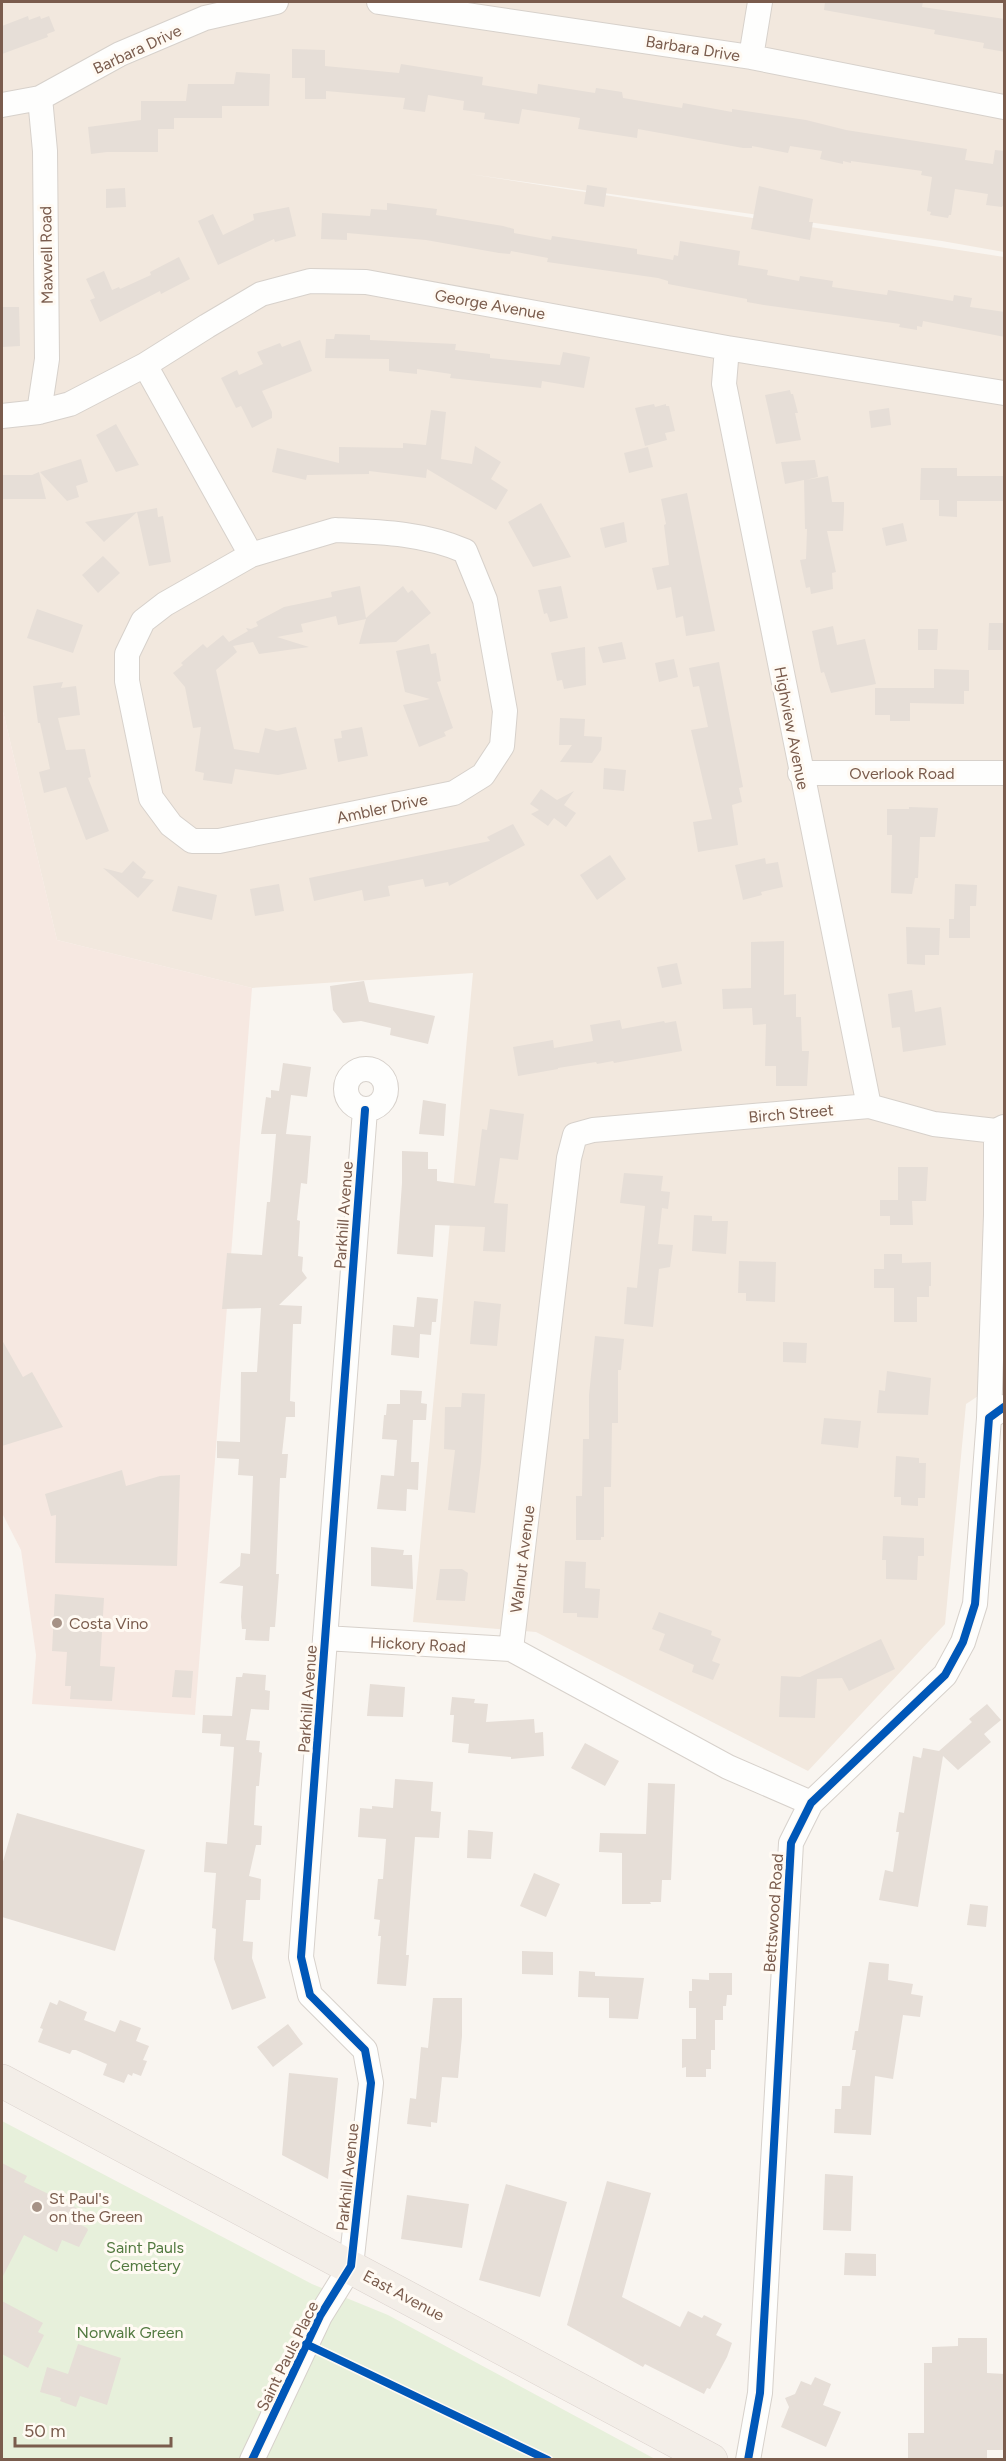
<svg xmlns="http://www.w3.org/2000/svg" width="1006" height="2461" font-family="Figtree,sans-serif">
	<rect width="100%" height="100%" fill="#f9f5f0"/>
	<path fill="#f2e8de" d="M2,2H1004V252L942,241L469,174L1004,257V1379L966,1404L945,1624L808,1771L536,1632L413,1622L473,973L252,988L57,940L2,707Z"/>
	<path fill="#f6e8e1" d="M2,707L57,940L252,988L195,1715L32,1704L36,1655L21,1550L2,1513Z"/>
	<path fill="#e7f0db" d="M2,2121L312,2284L388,2315L655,2459H2Z"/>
	<path fill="#e6ded7" d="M825,2H923L922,7L1005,19V52L983,48L984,43L934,34L935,30L824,10Z
		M28,16L29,20L40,16L41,19L49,16L55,31L47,34L48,37L2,54V26Z
		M292,49L325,50V66L399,73L401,64L483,77L482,85L537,94L538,84L595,93L596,88L622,92L623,98L682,108L683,103L732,112V109L806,120L846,130L967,149L965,160L993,164L995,150L1005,151V203L1002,207L986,205L988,194L955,189L951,215H949L948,218L930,215L931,212L927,211L932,177L921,175L922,171L851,161V163L843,161V164L820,159L822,151L790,146L788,153L752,146V148H743L638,129L637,138L578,129L580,118L522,109L519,124L484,119L485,113L463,110L464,101L428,95L425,112L403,109L405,98L326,91V99H305V78H292Z
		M236,72L270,74L269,106H222V118H174V129H158V152H107L91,154L88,127L141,120V101H186L188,84H234Z
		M587,185L607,188L604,207L584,204Z
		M759,186L813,199L809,222H813L810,240L751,229Z
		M125,188L126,207L106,208V189Z
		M387,203L437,209L436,215L503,226L514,229V233L551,240L552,236L637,249V254L668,259L673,260L674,255L678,256L680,241L740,251L738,265L768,270L767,275L799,281L800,276L833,281L832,287L887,295L888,290L953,301L954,295L972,298L970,307L1005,312V337L923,321L922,327L917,326V330L899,327L900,324L764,305L747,302V299L668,284V281L658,278L547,262L548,258L511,251L510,254L499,253L426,240L347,233V240L321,239L322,213L370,216L371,209L387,210Z
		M289,207L296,236L275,242L274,239L218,265L198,221L213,214L223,235L254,220L253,214Z
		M179,257L190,279L161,294L160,291L100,322L90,300L95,298L86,279L104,271L112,290L119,287L120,289L151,275L150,272Z
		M2,307H19L20,346L2,347Z
		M335,334L370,335V340L456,344L455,350L490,354V358L560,365L563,352L590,357L584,388L542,381L541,388L450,378L451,374L417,369V374L389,371V359L325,358L326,339H334Z
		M300,340L312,371L262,391L272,412V418L252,428L241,406L236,408L221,378L237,370L239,375L263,364L257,352L280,343L282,347Z
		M790,390L791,394H793L798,413H795L801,440L776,444L765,395Z
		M654,404L655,407L666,404V406H669L675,431L665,433L667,440L645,446L635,408Z
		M889,408L891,425L871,428L869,411Z
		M431,410L446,412L441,459L472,464L475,446L501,462L491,479L508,490L496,510L427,469L426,478L369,471V474L307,475L306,480L272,472L277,448L339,463V447L403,448V443L426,445Z
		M116,424L139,465L116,472L96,435Z
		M648,447L653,467L629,473L624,453Z
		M81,459L88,482L76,486L79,497L67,501L40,472Z
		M815,460L818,477L806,480L828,476L832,502H844V510L843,531H827L836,572L832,573L833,589L811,594L810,587L806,588L800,560L806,559L807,529H805L804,480L785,484L781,462Z
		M921,468H957V476H1005V501H957V517L939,516V500H920Z
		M39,472L46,499H2V475H32Z
		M687,493L715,631L686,636L683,616L676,618L671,587L657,590L652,568L669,565L664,525L666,524L661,499Z
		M541,503L571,557L533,567L508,522Z
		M157,508L158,517L163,516L171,562L149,566L137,512L104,542L85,522Z
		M624,522L627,542L605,548L600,528Z
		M903,523L907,541L886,546L882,528Z
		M103,556L120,573L98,593L82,575Z
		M360,586L366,618L403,586L408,593L412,590L431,613L396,642L359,644L366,619L338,625L336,616L301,624L303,632L277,637L309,647L259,654L253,642L233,646L237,652L216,670L234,749L259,753L265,728L277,731L296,727L307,769L278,775L235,769L232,784L203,780L204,773L195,771L201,727L193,728L185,687L173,673L183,665L181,663L203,644L207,648L223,635L229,642L248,631L246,628L251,629L258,626L256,622L284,607L332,597L331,592Z
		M561,586L568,618L550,622L547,613L544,614L538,590Z
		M37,609L83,625L73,653L27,638Z
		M989,623H1005V650H988Z
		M833,626L837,645L865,639L876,684L831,693L824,672L821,673L812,631Z
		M918,629H938L937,650H918Z
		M622,642L626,659L603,663L598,647Z
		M429,644L431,654L436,653L441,681L437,682L453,728L444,732L446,736L419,747L403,705L430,699L405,692L396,651Z
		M585,647L586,685L564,689L562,680L557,681L551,653Z
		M674,659L678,677L659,682L655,663Z
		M719,662L743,787L739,788L742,802L732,805L738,845L698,852L693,822L712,819L691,730L708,727L699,686L693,687L689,668Z
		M934,669L969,670V691H964V704L910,703V721H890V715H875V688H934Z
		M63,682L61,688L76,686L80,715L58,718L66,750L85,749L91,777L88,778L109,831L86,840L66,787L44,793L39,772L50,769L40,723H38L33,686Z
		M560,718L585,719L584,736L602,737L601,750L592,763L560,762L572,745H559Z
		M362,727L368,756L338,762L334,739L342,738L341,731Z
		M604,768L626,770L624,791L603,789Z
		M541,789L557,800L574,791L564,805L576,813L566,827L554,818L548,826L531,814L539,810L530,804Z
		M909,807L938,808L935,837H920L918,878H915L912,894L891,893L892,835H887V809H909Z
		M513,824L525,845L449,886L448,882L425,887L423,879L388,886L390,896L364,901L362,890L314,901L309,878L490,841L487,837Z
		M610,855L626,879L597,900L580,875Z
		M765,858L766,864L778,862L783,887L761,892L762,895L743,900L735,865Z
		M133,861L146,872L142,878L154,880L138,898L103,868L122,873Z
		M279,884L284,911L255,916L250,889Z
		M955,884L977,885L976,906H970V938H949V919H954Z
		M178,886L217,895L212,920L172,911Z
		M906,927L940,928L939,955H925V965L907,964Z
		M784,941V995L796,994V1017H801L802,1051H809L807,1086H776V1066H765L766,1024L753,1025L752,1008L723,1009L722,989L751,988V942Z
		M677,963L682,984L662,988L657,967Z
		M364,981L369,1002L435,1016L428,1044L390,1035L391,1028L361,1021L343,1023L333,1010L330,986Z
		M912,990L915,1012L941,1007L946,1045L903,1052L900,1027L892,1028L888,994Z
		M620,1020L622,1029L664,1021L665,1023L676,1021L682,1051L614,1063L613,1061L597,1064L596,1062L558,1068V1069L518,1076L513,1047L553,1040L554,1048L593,1041L590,1025Z
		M283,1063L311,1067L307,1097L291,1095L286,1134L311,1136L307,1184L301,1183L297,1220L300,1221L298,1256L303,1257L302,1271L307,1278L279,1305L302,1306L301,1324H293L290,1401L295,1402V1417H286L282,1454H288L286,1478H280L276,1574H279L275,1627H270L269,1641L245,1640L246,1629H242L241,1617L243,1586L219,1583L240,1566L241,1553L250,1554L253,1476L238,1475L239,1459L217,1458V1441L240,1442L241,1372H257L261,1308L222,1309L227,1253L262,1255L267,1202H270L276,1134H261L266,1097L271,1098V1090L279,1091Z
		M423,1100L446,1104L444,1136L419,1134Z
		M490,1109L524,1114L518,1160L500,1158L494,1203L508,1204L505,1252L483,1251L485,1227L435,1225L433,1257L397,1254L402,1183V1151L428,1152V1169H437V1181L475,1186L482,1129L487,1130Z
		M898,1167H928L926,1201H912L913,1225H890V1216H880V1200H898Z
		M624,1173L663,1176L661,1191L670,1192L668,1209L662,1208L658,1244L673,1245L670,1267L659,1269L653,1327L624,1324L627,1287L637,1288L645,1206L620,1203Z
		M694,1215L712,1216V1221H728L726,1254L692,1251Z
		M884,1254H902V1263L931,1262V1286H929V1297H917V1322H894V1288H874V1269H884Z
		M739,1261L776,1262L775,1302L746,1301V1293H738Z
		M417,1297L438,1299L436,1322H432L431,1335L420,1334L419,1358L391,1355L393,1325L414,1327Z
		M474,1301L501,1304L497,1346L470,1344Z
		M595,1336L624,1339L621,1370H618V1423H612L611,1487H604V1537H601V1540H576V1496H582L583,1439H589V1395Z
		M2,1340L23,1377L32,1372L63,1427L2,1446Z
		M783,1342L807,1343L806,1363L783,1362Z
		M887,1371L931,1378L928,1415L877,1413L879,1390L885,1391Z
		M400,1390L422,1391L421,1403L427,1404L426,1420H413L411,1462H419L418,1490L407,1489L406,1511L377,1509L381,1475L394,1476L397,1440L382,1439L384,1415H386L387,1404H400Z
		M462,1393L485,1394L481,1462L475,1513L448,1510L455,1450L444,1449L445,1407H461Z
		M824,1418L861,1421L858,1448L821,1444Z
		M896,1456L919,1458V1463H926L925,1498H918V1506L901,1505V1497H894Z
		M122,1470L126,1486L160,1476L180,1475L177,1566L55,1563L56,1515L51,1516L45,1494Z
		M883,1536L924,1538V1556H918L917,1580L886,1579V1560H882Z
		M371,1547L404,1550L403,1555H412L413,1589L371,1586Z
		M565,1561L586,1562L585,1588L600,1589L598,1618L577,1617V1613H563Z
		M440,1569H462L468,1573L465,1601L436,1600Z
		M55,1594L104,1598L100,1666L115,1667L112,1701L70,1699L71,1686H65L67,1652L52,1651Z
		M659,1612L712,1631L711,1635L721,1639L712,1661L720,1664L713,1680L692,1672L694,1665L659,1650L665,1634L652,1629Z
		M881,1639L895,1669L849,1691L842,1678L817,1679L815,1718L779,1717L781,1676L800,1677Z
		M175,1670L193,1671L191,1698L172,1697Z
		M243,1673L266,1675L265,1690L270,1691L269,1710L251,1709L246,1740L260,1741L259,1752L262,1753L259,1786H256L254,1825L262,1826L261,1845H256L249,1876L261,1879L260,1900H246L243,1941L253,1942L252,1958L266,1998L232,2010L214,1959L216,1929L212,1928L216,1873L204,1872L206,1842L227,1844L234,1747L220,1746L221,1734L202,1733L203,1715L232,1716L236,1677H242Z
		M370,1684L405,1687L403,1717L367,1716Z
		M452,1697L475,1699L474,1703L488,1704L486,1722L534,1719L535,1733L543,1732L544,1756L511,1759V1757L468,1753L469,1744L452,1742L454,1715H450Z
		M987,1704L1001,1720L984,1734L991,1742L958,1770L943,1756L918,1907L879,1900L885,1870L893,1872L899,1832H896L899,1812L904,1813L913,1756L921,1758L923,1748L939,1751L972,1722L969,1719Z
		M585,1743L619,1761L605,1786L571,1768Z
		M395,1779L433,1782L431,1811L441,1812L439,1838L415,1837L406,1955H409L406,1986L377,1984L381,1936H378L380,1920L374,1919L378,1879H383L386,1839L358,1837L360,1808L372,1809V1806L393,1808Z
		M648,1783L675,1784L671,1880H662L661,1902H650L651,1904H622V1853L599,1852L600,1833L646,1834Z
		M17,1813L145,1850L115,1951L2,1917V1865Z
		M468,1830L493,1832L491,1859L467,1858Z
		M534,1873L560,1884L546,1917L520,1906Z
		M970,1904L988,1906L986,1927L967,1925Z
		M522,1951L553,1952V1975L522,1974Z
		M869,1962L889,1964L888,1980L913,1984L911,1994L923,1996L920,2017L903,2015L893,2079L875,2076L871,2135L834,2133L835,2109H841L842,2086H850L856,2050H852L855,2031H858Z
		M579,1971L595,1972V1976L644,1978L638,2019L609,2018V1998L578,1997Z
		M709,1973H732V1995H727L726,2006H723V2020H715V2050H711V2069H706V2077H686V2067L682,2068V2039H696V2008H689V1991H692V1979L709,1980Z
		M433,1998H462V2036L458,2078L442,2077L437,2123L431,2122V2127L407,2124L410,2098L416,2099L421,2047L428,2048Z
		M59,2000L87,2012L84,2020L115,2032L120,2020L141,2028L136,2041L149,2046L143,2060L147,2061L141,2076L133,2073L132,2076L128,2074L124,2083L103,2075L107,2064L76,2050H72L70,2054L38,2042L43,2029L40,2028L50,2002L57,2005Z
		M288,2024L303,2044L273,2067L257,2047Z
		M289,2073L338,2078L328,2179L282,2155Z
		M2,2163L27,2176L24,2182L79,2209L73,2221L87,2228L88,2230L79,2247L62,2240L57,2252L24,2235L2,2278Z
		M825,2174L853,2176L851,2231L823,2230Z
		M607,2181L651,2193L622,2297L680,2327L688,2311L702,2318L704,2315L722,2324L716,2335L732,2343L727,2357L710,2389L707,2388L704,2394L645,2364L643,2367L567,2325Z
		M506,2184L567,2202L540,2297L479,2280Z
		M407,2195L469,2204L462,2248L401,2239Z
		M845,2253L876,2254V2276L844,2275Z
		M2,2301L43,2323L38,2332L44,2335L28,2368L2,2354Z
		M958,2338H987V2373L1005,2374V2450H987V2460H908V2433H924V2363H932V2347L958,2346Z
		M78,2344L121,2358L107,2405L80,2396L76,2407L60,2401L61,2398L40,2392L47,2367L68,2374Z
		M815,2377L831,2384L823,2405L841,2412L826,2447L781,2427L789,2407L785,2398L795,2394L801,2381L811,2385Z"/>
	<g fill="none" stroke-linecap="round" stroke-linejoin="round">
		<defs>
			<path id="street" d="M379,2L751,57L1004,107
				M751,57L760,2
				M2,105L40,98L120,54L205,18L276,2
				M727,348L724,384L869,1106
				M145,365L251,555
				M39,412L47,359L45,151L40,98
				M2,416L39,412L70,404L145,365L207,326L261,294L310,281L366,282L727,348L1004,393
				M335,530C380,532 423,533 465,551L485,600L505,711L502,746L483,775L454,793L219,841H192L171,825L151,798L127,681V654L143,621L165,604L251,555Z
				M800,773H1004
				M346 1089a20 20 0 1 1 40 0a20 20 0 1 1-40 0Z
				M989,1418L996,1215V1131
				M325,1638L511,1649L728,1767L811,1803
				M511,1649L569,1158L575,1135L593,1130L869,1106L934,1124L996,1131L1004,1127
				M252,2460L320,2316L351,2266L371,2083L365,2050L310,1995L301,1957L365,1110
				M748,2460L760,2393L791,1843L811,1803L945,1675L963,1642L975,1604L989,1418L1004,1407"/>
			<path id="primary" d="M2,2081L711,2460"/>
		</defs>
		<use href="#street" stroke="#d7d1cb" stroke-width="26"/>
		<use href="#primary" stroke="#dad1cc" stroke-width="34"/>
		<use href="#street" stroke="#fefefd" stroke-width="24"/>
		<use href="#primary" stroke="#f3eee8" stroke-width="33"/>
		<defs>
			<path id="cycleway" d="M306,2344L548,2460
				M252,2460L320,2316L351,2266L371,2083L365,2050L310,1995L301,1957L365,1110
				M748,2460L760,2393L791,1843L811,1803L945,1675L963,1642L975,1604L989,1418L1004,1407"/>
		</defs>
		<use href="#cycleway" stroke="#fffaf3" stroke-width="11"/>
		<use href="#cycleway" stroke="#0057b8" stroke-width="8"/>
	</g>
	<g fill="#a69286" stroke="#fffaf3" stroke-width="2">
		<circle cx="57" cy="1623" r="6"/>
		<circle cx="37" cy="2207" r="6"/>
	</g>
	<g text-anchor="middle" stroke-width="6" stroke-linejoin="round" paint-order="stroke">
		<g font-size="16" fill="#7a5c4d" stroke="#fffaf3">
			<text transform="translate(693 48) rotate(9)" y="6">Barbara Drive</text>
			<text transform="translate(137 49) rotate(-25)" y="6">Barbara Drive</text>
			<text transform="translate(46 255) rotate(-91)" y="6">Maxwell Road</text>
			<text transform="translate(490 304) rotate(10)" y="6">George Avenue</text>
			<text transform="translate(792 728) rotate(79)" y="6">Highview Avenue</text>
			<text x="902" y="779">Overlook Road</text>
			<text transform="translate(382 808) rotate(-12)" y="6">Ambler Drive</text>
			<text transform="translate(791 1113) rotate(-5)" y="6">Birch Street</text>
			<text transform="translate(343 1215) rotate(-86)" y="6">Parkhill Avenue</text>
			<text transform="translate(522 1559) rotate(-83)" y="6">Walnut Avenue</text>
			<text transform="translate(418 1644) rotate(3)" y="6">Hickory Road</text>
			<text transform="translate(307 1699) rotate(-86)" y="6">Parkhill Avenue</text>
			<text transform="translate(773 1913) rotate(-86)" y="6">Bettswood Road</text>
			<text transform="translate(347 2177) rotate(-84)" y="6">Parkhill Avenue</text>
			<text transform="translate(404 2295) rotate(28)" y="6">East Avenue</text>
			<text transform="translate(287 2356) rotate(-64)" y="6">Saint Pauls Place</text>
		</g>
		<g font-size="16" fill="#7a5c4d" stroke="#fffaf3" text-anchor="start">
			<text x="69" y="1629">Costa Vino</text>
			<text x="49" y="2204">St Paul's<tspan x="49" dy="18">on the Green</tspan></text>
		</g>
		<g font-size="16" fill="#537a41" stroke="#fffaf3">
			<text x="145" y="2253">Saint Pauls<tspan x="145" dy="18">Cemetery</tspan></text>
			<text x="130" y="2338">Norwalk Green</text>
		</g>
	</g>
	<rect width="1006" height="2461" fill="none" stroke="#7a5c4d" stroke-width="6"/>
	<path d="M15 2437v9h156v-9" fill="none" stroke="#7a5c4d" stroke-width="3"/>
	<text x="24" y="2437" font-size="18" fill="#7a5c4d" stroke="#fffaf3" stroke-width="4.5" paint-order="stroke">50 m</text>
</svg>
